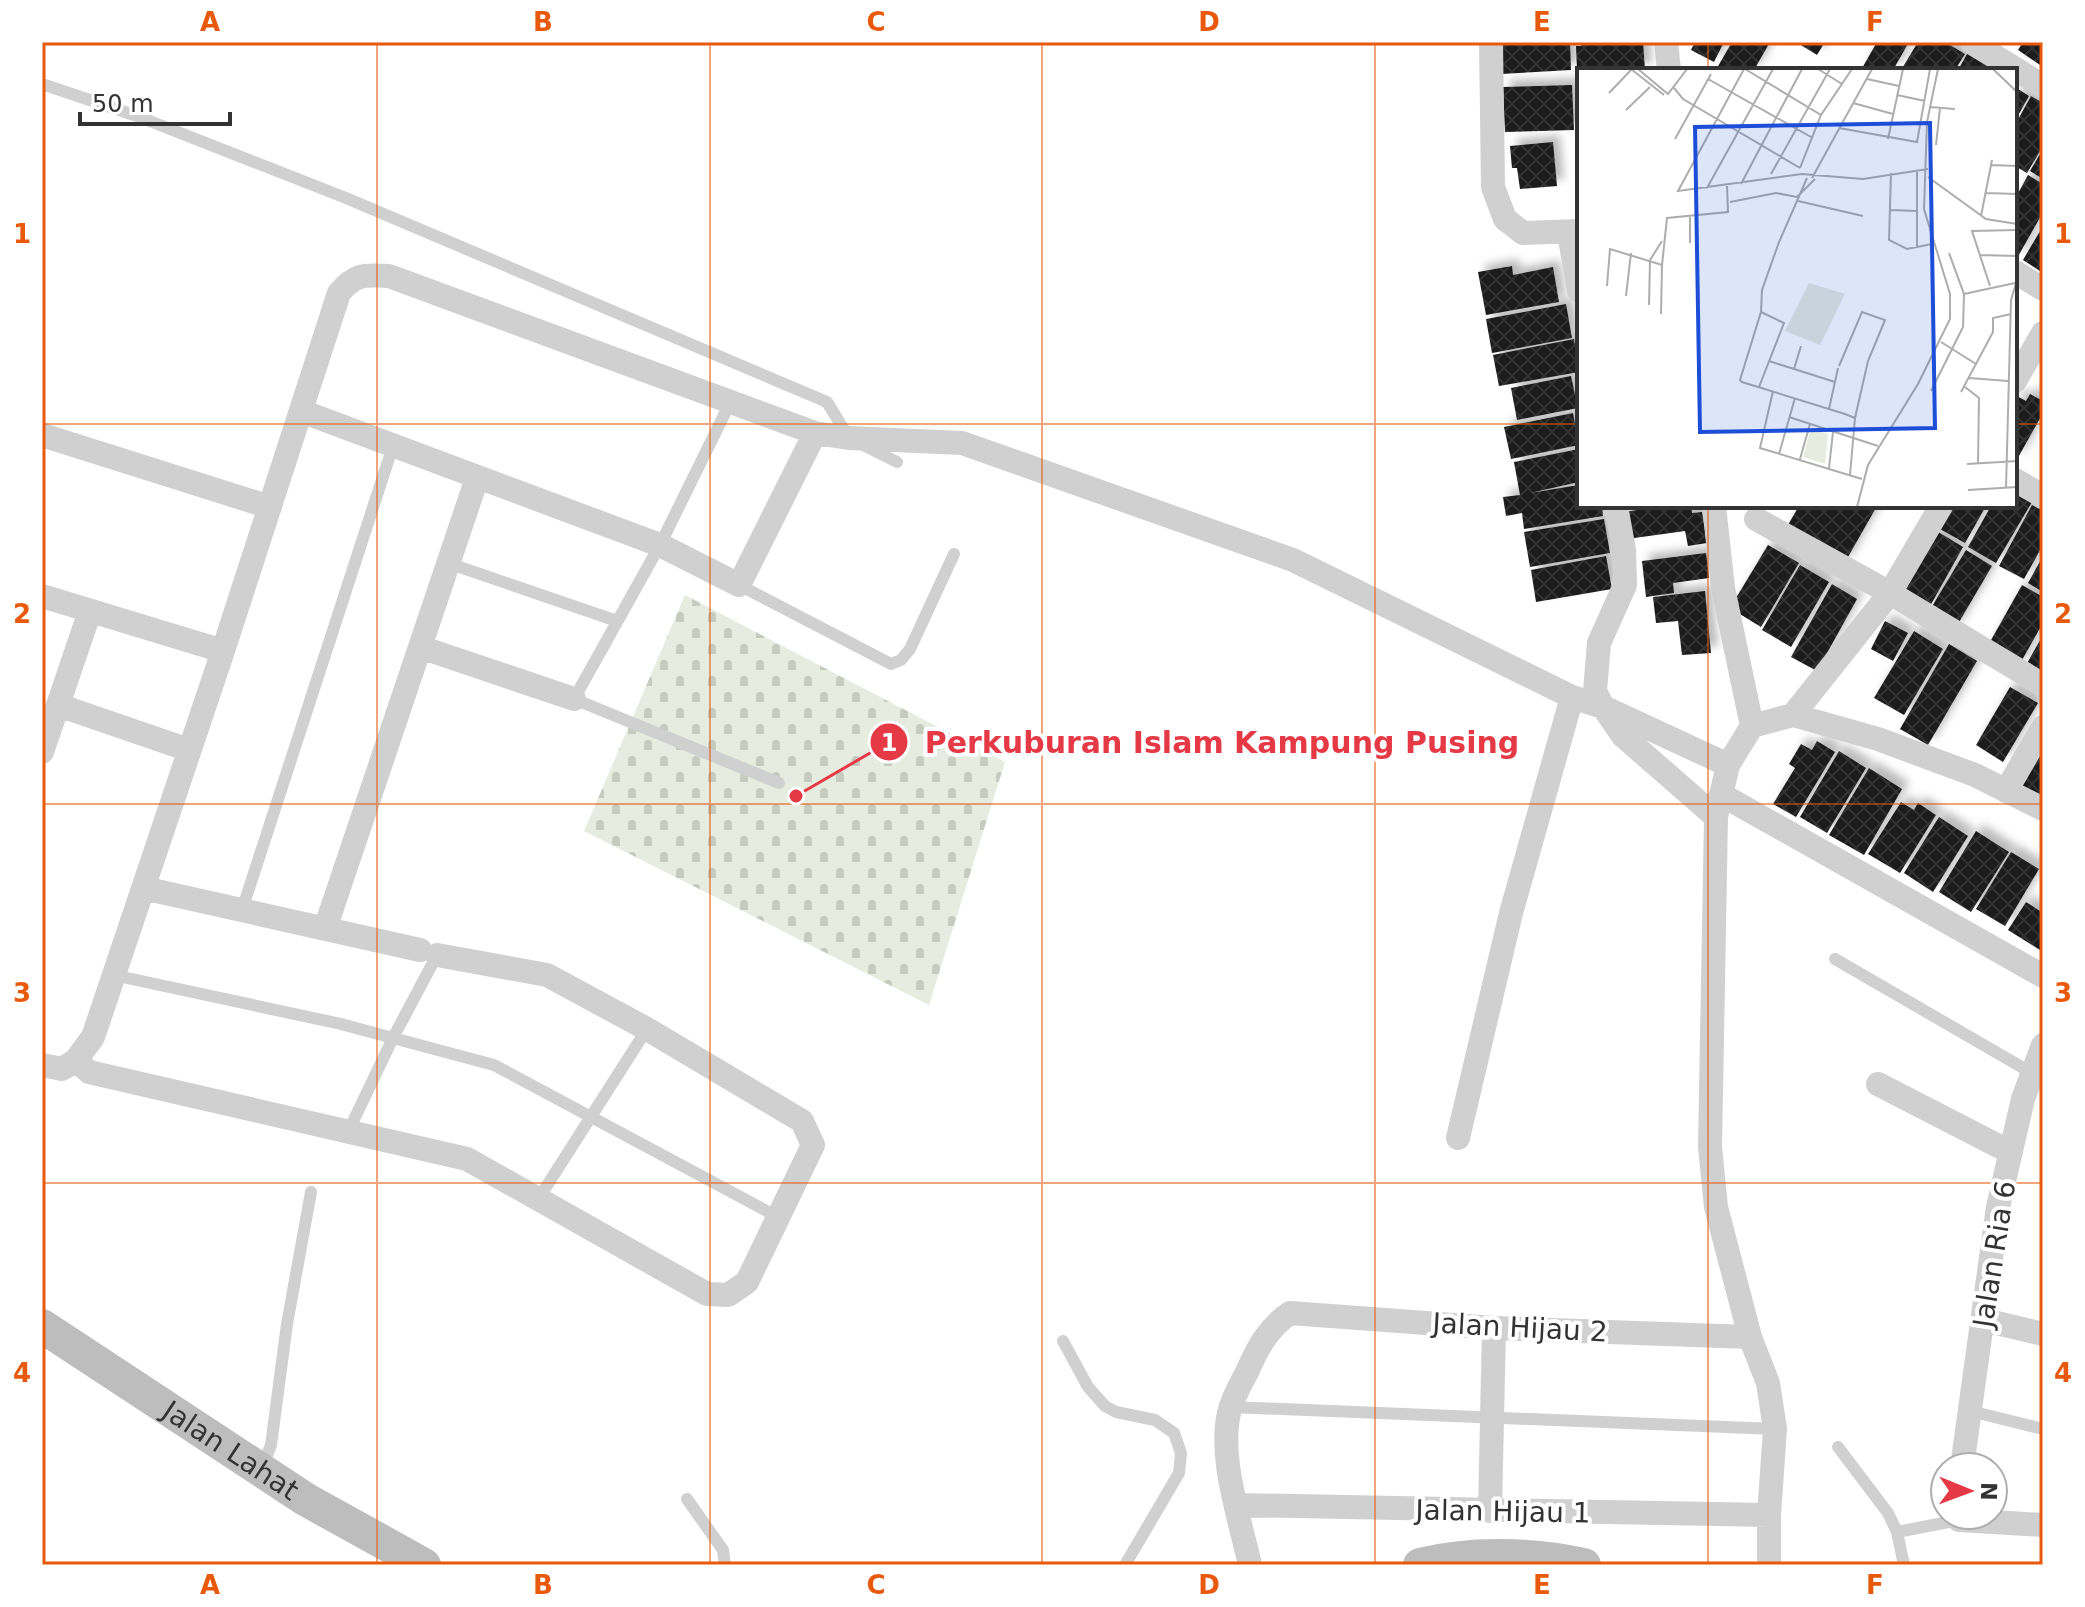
<svg xmlns="http://www.w3.org/2000/svg" width="2085" height="1607" font-family="'DejaVu Sans',sans-serif">
	<defs>
		<pattern id="cemetery-stones" width="16" height="16" patternUnits="userSpaceOnUse" patternTransform="scale(2)"><rect width="16" height="16" fill="#e6ecdf"/><path d="M2 7V4a2 2 0 0 1 4 0v3zM10 15v-3a2 2 0 0 1 4 0v3z" fill="#c6cbc0"/></pattern>
		<pattern id="building-cross-hatch" width="8" height="8" patternUnits="userSpaceOnUse" patternTransform="scale(2)"><rect width="8" height="8" fill="#1a1a1a"/><path d="M0 0l8 8M0 8l8-8" fill="none" stroke="#333"/></pattern>
		<filter id="shadow"><feDropShadow dx="7" dy="-7" stdDeviation="4" flood-color="#0004"/></filter>
	</defs>
	<rect width="100%" height="100%" fill="#fff"/>
	<path fill="url(#cemetery-stones)" d="M685,595L1005,762L929,1005L584,831Z"/>
	<path fill="url(#building-cross-hatch)" filter="url(#shadow)" d="M1499,42H1570L1571,70L1501,74Z
		M1581,42H1643L1645,70H1577L1576,46H1581Z
		M1695,42H1724L1714,62L1691,50Z
		M1732,42H1770L1754,70H1720L1717,68Z
		M1796,42H1825L1817,55Z
		M1877,42H1909L1893,70H1861Z
		M1918,42H1945L1965,54L1955,70H1901Z
		M2023,42H2043V67L2018,50Z
		M1967,54L1994,70H1958Z
		M1572,85L1574,130L1505,132L1503,87Z
		M2015,87L2029,96L2015,121Z
		M2031,96L2043,103V146L2027,173L2015,166V125Z
		M1553,142L1557,186L1520,189L1517,168H1512L1510,146Z
		M2043,149V179L2030,171Z
		M2028,175L2043,184V212L2015,262V199Z
		M2043,226V273L2023,260Z
		M1512,266L1513,275L1553,267L1559,302L1486,315L1478,272Z
		M1566,304L1572,338L1492,353L1486,319Z
		M1574,339L1579,372L1499,386L1493,355Z
		M1571,376L1578,408L1517,420L1511,388Z
		M2030,394L2043,401V413L2015,463V395L2026,401Z
		M1573,413L1579,445L1511,459L1504,427Z
		M1579,449V482L1530,493L1579,485V506H1602L1603,516L1524,529L1522,513L1506,516L1503,497L1520,495L1514,462Z
		M2015,492L2032,502L1996,563L1968,547L1991,506H2015Z
		M2032,505L2043,511V545L2024,579L1999,566Z
		M1666,506H1691L1692,513L1702,512L1707,543L1688,546L1685,531L1627,539L1623,512Z
		M1799,506H1877L1844,564L1785,530Z
		M1953,506H1986L1965,543L1940,529Z
		M1604,519L1610,553L1530,567L1524,532Z
		M1935,530L1963,547L1929,608L1900,592Z
		M1768,545L1799,563L1761,627L1730,608Z
		M1966,550L1992,566L1955,629L1928,613Z
		M1706,553L1709,578L1673,583L1674,593L1646,597L1642,561Z
		M1606,556L1612,589L1536,602L1531,570Z
		M2043,556V592L2028,583Z
		M1800,565L1829,582L1791,647L1762,630Z
		M1832,584L1857,599L1817,671L1791,657Z
		M2022,585L2043,597V623L2018,667L1986,649Z
		M1705,591L1711,653L1682,655L1678,621L1656,623L1653,597Z
		M1885,621L1908,633L1893,661L1871,649Z
		M1914,631L1943,649L1904,715L1874,698Z
		M2043,635V675L2026,665Z
		M1949,644L1977,661L1928,745L1900,729Z
		M2010,687L2038,703L2003,762L1976,745Z
		M1817,741L1835,752L1796,817L1773,804L1795,768L1789,764L1801,744L1812,750Z
		M2043,749V803L2020,789Z
		M1839,751L1866,768L1827,833L1800,817Z
		M1869,768L1902,789L1864,855L1829,835Z
		M1901,802L1914,810L1918,803L1936,815L1900,873L1868,854Z
		M1939,817L1968,836L1933,892L1904,873Z
		M1976,831L2009,852L1971,912L1939,892Z
		M2011,852L2039,869L2005,926L1976,909Z
		M2026,902L2043,913V952L2008,930Z"/>
	<g fill="none" stroke-linecap="round" stroke-linejoin="round">
		<path stroke="#d0d0d0" stroke-width="12" d="M42,84L137,116L346,198L827,402L849,438L897,462
			M730,403L660,545L574,699L779,783
			M448,563L617,621
			M739,585L891,664L901,660L910,649L954,554
			M242,910L393,446
			M1835,959L2032,1073
			M113,975L341,1024L393,1038L437,955L434,954
			M348,1132L393,1038L494,1065L778,1217
			M539,1198L647,1029
			M1063,1341L1088,1387L1105,1406L1116,1412L1155,1420L1174,1433L1181,1453L1179,1473L1125,1565
			M1230,1407L1775,1429
			M1970,1411L2043,1429
			M1838,1447L1888,1513L1897,1532L1904,1565
			M262,1468L271,1445L287,1324L311,1192
			M687,1499L723,1550L725,1565
			M1897,1532L1959,1520"/>
		<path stroke="#d0d0d0" stroke-width="24" d="M1491,42L1493,187L1505,219L1523,233L1579,231
			M1666,42L1669,70
			M1972,42L2043,86
			M1569,233L1579,291
			M2015,272L2043,289
			M2015,381L2043,333
			M815,433L849,438L962,443L1293,560L1572,697L1603,707L1728,765
			M42,435L270,507
			M2015,480L2043,496
			M1616,506L1624,550L1625,585L1599,643L1595,691L1603,707L1623,736L1716,817
			M1714,506L1723,588L1752,726L1728,765L1716,817L1710,1147L1716,1207L1750,1337L1768,1383L1775,1429L1769,1515V1565
			M1756,519L1890,593L2043,685
			M42,596L223,651
			M420,647L574,699
			M58,705L189,750
			M1793,715L1890,593L1941,506
			M1752,726L1793,715L1878,739L1975,775L2043,809
			M42,752L90,611
			M2006,791L2043,727
			M1722,795L2043,976
			M143,888L420,950
			M325,929L477,478
			M76,1060L89,1072L467,1159L707,1294L728,1295L747,1282L813,1145L802,1121L647,1029L547,975L437,955
			M42,1065L62,1069L76,1060L93,1037L223,651L339,293C356,273 364,275 389,276L815,433L739,585L660,545L301,411
			M1878,1084L2010,1152
			M1458,1138L1511,913L1572,697
			M1984,1320L2043,1334
			M1962,1467L1998,1207L2023,1099L2043,1045
			M1237,1505L1769,1515
			M1490,1511L1494,1328
			M1959,1515V1520L2043,1525
			M1250,1565C1240,1519 1216,1451 1231,1406C1235,1394 1241,1383 1247,1372C1258,1347 1268,1328 1290,1313L1494,1328L1750,1337"/>
		<g stroke="#bdbdbd" stroke-width="34">
			<path id="s1" d="M42,1326L305,1499L424,1565"/>
			<path d="M1420,1565C1471,1552 1533,1554 1584,1565"/>
		</g>
	</g>
	<path fill="none" stroke="#e8590c" stroke-width="2" stroke-opacity="0.55" d="M377,42V1565M710,42V1565M1042,42V1565M1375,42V1565M1708,42V70M42,424H1579M2015,424H2043M1708,506V1565M42,804H2043M42,1183H2043"/>
	<g text-anchor="middle" stroke-width="8" stroke-linejoin="round" paint-order="stroke">
		<g font-size="28" fill="#333" stroke="#fff">
			<text transform="translate(1994 1254) rotate(-81)" y="10">Jalan Ria 6</text>
			<text transform="translate(1520 1327) rotate(3)" y="10">Jalan Hijau 2</text>
			<text dy="10" stroke="none"><textPath href="#s1" startOffset="226">Jalan Lahat</textPath></text>
			<text transform="translate(1503 1511) rotate(1)" y="10">Jalan Hijau 1</text>
		</g>
	</g>
	<g transform="translate(1577 68)">
		<rect width="440" height="440" fill="#fff"/>
		<path d="M232,215L268,226L243,277L208,263Z" fill="#e6ecdf"/>
		<path d="M234,360L251,366L248,396L226,389Z" fill="#e6ecdf"/>
		<path fill="none" stroke="#adadad" stroke-width="2" d="M54,1L87,27M61,1L91,26L110,1M167,1L101,123L225,106L286,111L351,101M168,1L244,47M241,1L265,16M416,1L440,24M131,11L234,69M290,11L322,18M97,20L106,31L223,100M32,25L54,2M320,27L348,33M276,35L316,46M353,39L378,41M49,42L73,19M262,60L340,74L353,1M98,71L134,6M311,71L326,1M359,77L363,40M414,97L440,98M223,100L244,47L275,1M314,105L312,172L330,181L355,176M194,106L253,1M351,109L409,151L440,156M235,110L295,1M164,116L225,1M130,120L196,1M409,125L440,126M221,133L286,148M153,134L199,125L220,129L238,111M313,142L340,143M113,147V175M404,148L415,92M340,180V102M403,187L440,188M30,218L33,181L85,197L90,150L151,144L150,118M413,218L395,163L440,162M387,226L438,215M49,228L54,185M72,237L73,192L85,173M184,244L185,222L202,174L230,110M84,246L85,197M364,274L399,296M192,293L258,314M262,298L285,244L308,252L291,293L278,350M217,301L224,278M392,310L431,313M182,319L207,255L184,244L163,312L165,314L268,346L278,350L273,407M388,319L402,330L401,395M196,323L183,380L285,411M354,323L386,259L387,226L372,185M384,324L416,264V250L434,246M252,341L261,300M212,349L301,378M202,386L218,330M223,391L233,356M390,396L440,393M252,400L256,364M429,420L434,232L440,212M391,422L440,419M280,439L291,397L341,316L373,251V226L347,141L350,54L361,1"/>
		<path fill="#1d4ed8" fill-opacity="0.15" stroke="#1d4ed8" stroke-width="4" d="M353,55L358,360L123,364L118,59Z"/>
		<rect width="440" height="440" fill="none" stroke="#333" stroke-width="4"/>
	</g>
	<path fill="none" stroke="#e63946" stroke-width="3" d="M796 796L889 742"/>
	<g fill="#e63946" stroke="#fff" stroke-width="3">
		<circle cx="796" cy="796" r="8"/>
		<circle cx="889" cy="742" r="20"/>
	</g>
	<g font-size="24" text-anchor="middle" font-weight="bold" fill="#fff">
		<text x="889" y="751">1</text>
	</g>
	<g font-size="30" text-anchor="middle" font-weight="bold" fill="#e63946" stroke="#fff" stroke-width="8" stroke-linejoin="round" paint-order="stroke">
		<text x="1222" y="753">Perkuburan Islam Kampung Pusing</text>
	</g>
	<rect width="2085" height="1607" fill="none" stroke="#ffffff" stroke-width="88"/>
	<g transform="translate(1969 1491) rotate(91)"><circle r="38" fill="#ffffff" stroke="#adadad" stroke-width="2"/>
	<path d="M0-6L14 30L0 20L-14 30Z" fill="#e63946"/>
	<text y="-12" font-size="22" font-weight="bold" text-anchor="middle" fill="#333333">N</text>
	</g>
	<path d="M80 112v12h150v-12" fill="none" stroke="#333333" stroke-width="4"/>
	<text x="92" y="112" font-size="24" fill="#333333" stroke="#ffffff" stroke-width="6" paint-order="stroke">50 m</text>
	<rect x="44" y="44" width="1997" height="1519" fill="none" stroke="#e8590c" stroke-width="3"/>
	<g font-size="26" text-anchor="middle" font-weight="bold" fill="#e8590c">
		<text x="210" y="31">A</text>
		<text x="543" y="31">B</text>
		<text x="876" y="31">C</text>
		<text x="1209" y="31">D</text>
		<text x="1542" y="31">E</text>
		<text x="1875" y="31">F</text>
		<text x="22" y="243">1</text>
		<text x="2063" y="243">1</text>
		<text x="22" y="623">2</text>
		<text x="2063" y="623">2</text>
		<text x="22" y="1002">3</text>
		<text x="2063" y="1002">3</text>
		<text x="22" y="1382">4</text>
		<text x="2063" y="1382">4</text>
		<text x="210" y="1594">A</text>
		<text x="543" y="1594">B</text>
		<text x="876" y="1594">C</text>
		<text x="1209" y="1594">D</text>
		<text x="1542" y="1594">E</text>
		<text x="1875" y="1594">F</text>
	</g>
</svg>
